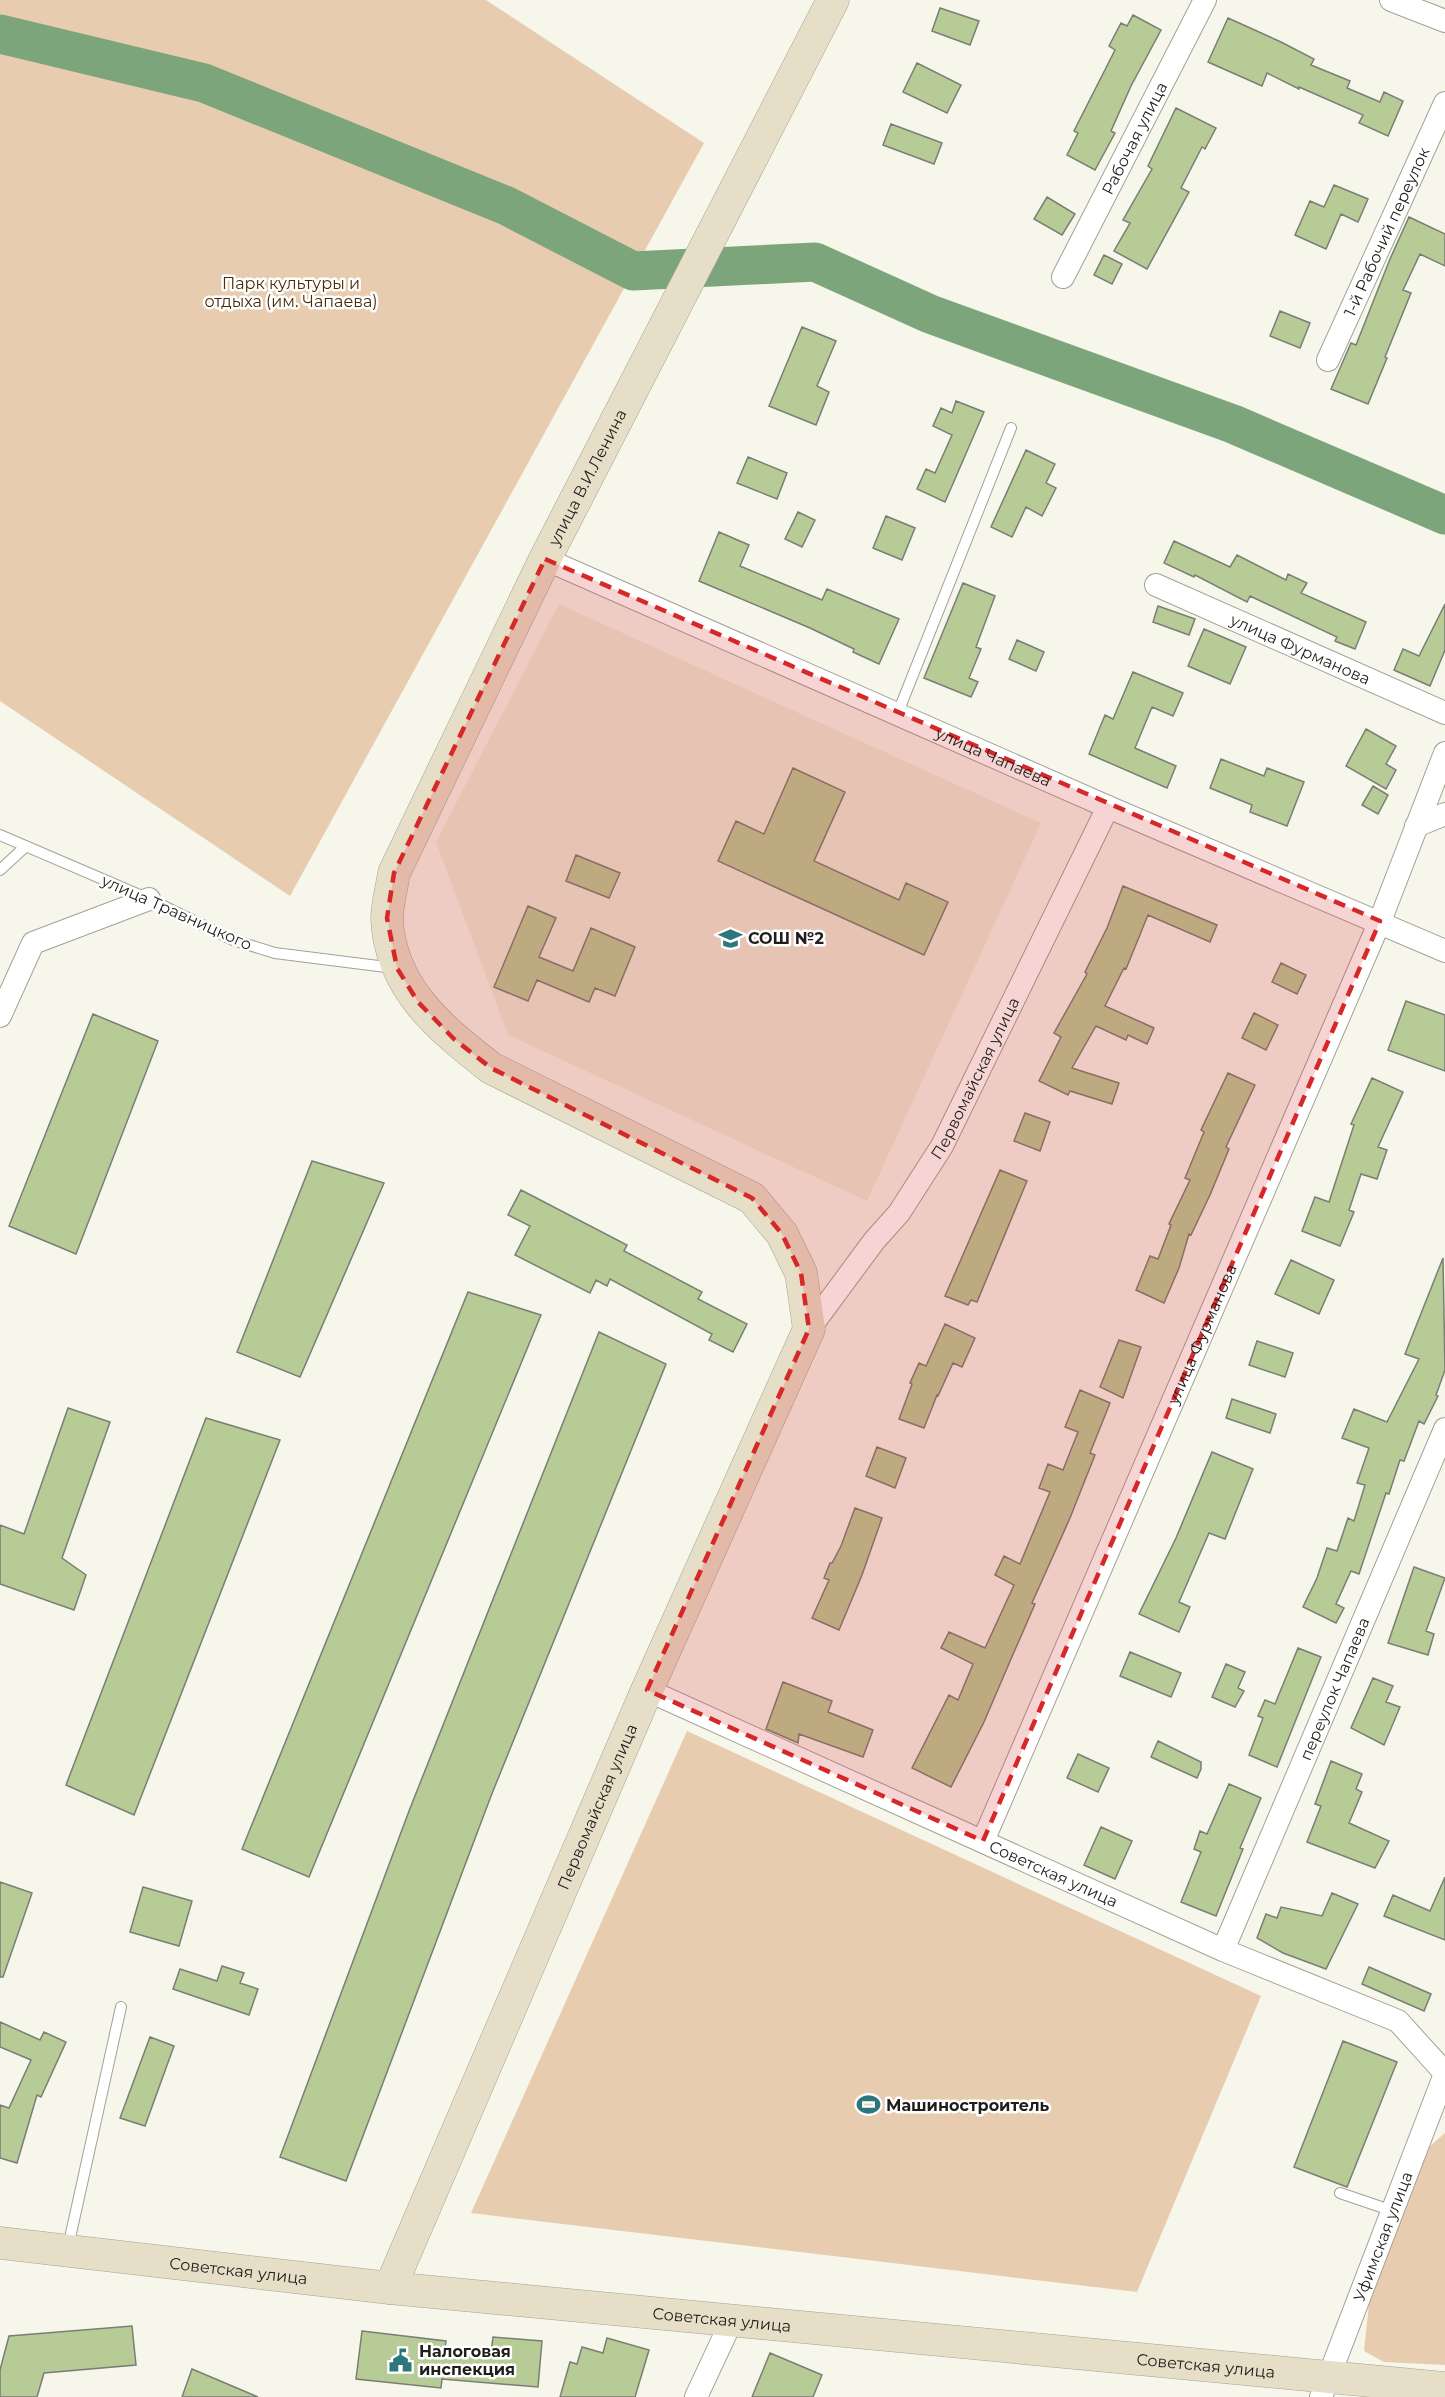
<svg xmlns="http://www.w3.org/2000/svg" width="1445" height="2397" font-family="Montserrat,sans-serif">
	<rect width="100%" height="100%" fill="#f6f6ea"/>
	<path fill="#eaead6" d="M559,604L1041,823L867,1201L508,1035L436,842Z"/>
	<path fill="#e8ccb0" d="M0,0H486L704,143L290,896L0,701Z
		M687,1731L1261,1996L1137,2292L471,2213Z
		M1445,2133V2365L1384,2362L1364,2351L1369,2304L1389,2239L1423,2152Z"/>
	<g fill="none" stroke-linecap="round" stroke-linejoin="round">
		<path stroke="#7da57b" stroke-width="39" d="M0,34L204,83L507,206L633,271L815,262L930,314L1233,424L1445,515"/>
	</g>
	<path fill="#b7cb96" stroke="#7a7e74" stroke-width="1.5" d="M940,8L979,21L970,45L932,31Z
		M1133,15L1161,30L1131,86L1111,131L1115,133L1095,170L1067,155L1078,133L1074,131L1115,50L1109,46L1121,23L1127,26Z
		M1228,18L1281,42L1314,59L1311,65L1350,81L1347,88L1380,102L1384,92L1403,101L1388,136L1359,123L1363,115L1299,87V89L1267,73L1262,86L1208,62Z
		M917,63L961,85L947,113L903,92Z
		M1176,108L1216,128L1205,149L1202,147L1181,188L1189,192L1147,269L1114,251L1130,223L1123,220L1152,169L1148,166Z
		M891,124L942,143L934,164L883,145Z
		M1334,185L1368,199L1358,222L1341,214L1326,249L1295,235L1310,201L1324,207Z
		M1047,197L1075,214L1062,235L1034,219Z
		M1409,217L1445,234V266L1420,254L1403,290L1411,293L1385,357L1387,358L1368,404L1331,389L1351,343L1356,345L1390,259Z
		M1104,255L1122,264L1112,284L1094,275Z
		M1280,311L1310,323L1300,348L1270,336Z
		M802,327L836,341L817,386L829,392L816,425L769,406Z
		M956,401L984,412L945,502L917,489L926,469L935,473L952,435L933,426L941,408L952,413Z
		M1026,450L1055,464L1046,483L1056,488L1042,516L1026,507L1012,537L991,527Z
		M748,457L787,473L777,499L737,483Z
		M798,512L815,520L802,547L785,539Z
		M886,516L915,528L902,560L873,548Z
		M719,532L749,545L740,566L822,600L827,589L899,619L879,664L853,652L854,649L810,628L699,581Z
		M1174,541L1230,567L1237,555L1286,580L1288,574L1307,583L1301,593L1366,622L1355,649L1335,641L1337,637L1250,596L1247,602L1195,575L1194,577L1164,563Z
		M963,583L995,596L976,647L981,649L969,678L978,682L971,697L924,678Z
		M1445,604V650L1430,686L1394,670L1403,649L1419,656Z
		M1158,606L1195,619L1189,635L1153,622Z
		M1204,629L1246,647L1230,684L1188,666Z
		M1017,640L1044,652L1036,671L1009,659Z
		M1133,672L1183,693L1173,716L1152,707L1135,748L1176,766L1167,788L1089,754L1105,715L1113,719Z
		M1366,729L1396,746L1386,764L1396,770L1386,789L1346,766Z
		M1221,759L1264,776L1267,768L1304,782L1287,826L1250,812L1252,805L1210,788Z
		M793,768L845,792L814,861L899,900L906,883L948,902L924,955L718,861L736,821L764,834Z
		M1373,786L1388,795L1378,814L1362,805Z
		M576,855L620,873L609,898L566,881Z
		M1123,886L1217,925L1210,942L1148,915L1126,969L1124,968L1105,1006L1154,1028L1147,1044L1128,1035L1126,1040L1096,1026L1072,1068L1119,1083L1112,1104L1070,1091L1068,1095L1039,1081L1061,1037L1054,1033L1087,974L1085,972L1107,928Z
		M528,906L556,918L539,957L573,971L591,928L635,947L615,996L595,988L589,1002L537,980L528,1001L494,987Z
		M1281,963L1306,975L1297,994L1272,982Z
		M1406,1001L1445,1015V1071L1388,1050Z
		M1254,1013L1278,1025L1266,1050L1242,1038Z
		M93,1014L158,1041L76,1254L9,1226Z
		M1228,1073L1255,1085L1226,1147L1229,1149L1210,1195L1191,1235L1189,1234L1179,1268L1164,1303L1136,1290L1150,1256L1158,1259L1171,1225L1169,1224L1190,1180L1185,1178L1204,1132L1201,1130Z
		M1372,1078L1403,1092L1378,1147L1387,1150L1377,1179L1361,1174L1349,1210L1354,1212L1340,1246L1302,1231L1315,1197L1329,1202L1354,1125L1351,1124Z
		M1025,1113L1050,1122L1040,1151L1014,1141Z
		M312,1161L384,1183L300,1377L237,1352Z
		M1000,1170L1027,1181L977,1302L971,1300L968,1305L945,1296Z
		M521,1190L627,1245L624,1251L702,1292L698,1299L747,1324L733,1352L709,1340L712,1334L610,1279L607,1286L596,1280L590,1293L515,1255L530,1226L508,1215Z
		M1443,1258L1445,1370L1436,1395L1438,1396L1424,1424L1419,1421L1404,1461L1400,1460L1389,1494L1386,1493L1359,1574L1351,1571L1336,1604L1344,1608L1336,1623L1303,1607L1317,1578L1327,1548L1337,1551L1348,1518L1354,1521L1365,1485L1357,1483L1369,1448L1342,1438L1354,1409L1387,1422L1419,1359L1405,1354Z
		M1291,1260L1334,1280L1319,1314L1275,1294Z
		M468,1292L541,1315L309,1877L242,1849Z
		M945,1324L975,1338L962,1367L953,1363L938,1396L937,1395L924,1428L899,1419L912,1384L910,1383L919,1363L926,1366Z
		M599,1332L666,1364L491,1796L346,2181L280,2157L409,1811Z
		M1119,1340L1141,1347L1123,1398L1100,1387Z
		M1257,1341L1293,1353L1285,1377L1249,1365Z
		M1080,1390L1110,1403L1090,1453L1095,1455L1070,1518L1032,1603L1035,1604L1011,1659L984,1722L951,1787L912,1768L949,1695L958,1700L973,1664L941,1648L949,1632L985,1648L1014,1585L995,1575L1004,1556L1020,1564L1050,1492L1039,1488L1048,1464L1063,1470L1078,1432L1065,1427Z
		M1232,1399L1276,1414L1270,1433L1226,1418Z
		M68,1408L110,1422L62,1558L86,1575L74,1610L0,1584V1525L24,1534Z
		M206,1418L280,1440L134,1815L66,1785Z
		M877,1447L906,1458L895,1488L866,1476Z
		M1212,1452L1253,1469L1225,1539L1209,1533L1179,1602L1190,1607L1179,1632L1139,1614L1176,1538Z
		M855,1508L882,1518L862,1575L839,1630L812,1618L829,1580L824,1578L830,1563H832L841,1546Z
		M1414,1567L1445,1578L1426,1631L1434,1634L1428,1655L1388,1643Z
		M1298,1648L1321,1657L1277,1767L1249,1755L1263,1718L1258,1716L1265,1700L1275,1704Z
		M1130,1652L1181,1673L1171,1697L1120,1676Z
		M1226,1664L1245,1672L1238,1688L1244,1691L1235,1707L1212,1697Z
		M1373,1678L1393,1686L1386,1702L1400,1707L1384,1745L1351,1728Z
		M783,1682L832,1701L828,1712L873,1730L863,1757L799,1734L798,1743L766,1729Z
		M1158,1741L1201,1762V1769L1197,1778L1151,1757Z
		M1078,1754L1109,1768L1098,1792L1067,1778Z
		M1331,1761L1362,1774L1356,1789L1362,1792L1349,1823L1389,1841L1375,1868L1307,1842L1321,1806L1315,1804Z
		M1229,1784L1261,1798L1240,1848L1243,1849L1216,1916L1181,1902L1201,1852L1194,1849L1200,1831L1207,1834Z
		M1101,1827L1132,1841L1115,1879L1084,1865Z
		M1445,1877V1940L1384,1916L1393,1895L1430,1911Z
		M0,1882L32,1893L3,1977H0Z
		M143,1887L192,1901L179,1946L130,1932Z
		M1332,1893L1358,1904L1326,1969L1283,1953L1257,1938L1266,1914L1277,1918L1281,1907L1322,1916Z
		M222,1966L244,1973L240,1983L258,1989L249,2015L173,1989L180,1969L217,1981Z
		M1369,1967L1431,1994L1424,2011L1362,1984Z
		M0,2022L40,2040L44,2032L66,2042L41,2097L37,2095L17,2163L0,2158V2105L9,2108L31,2060L0,2047Z
		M150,2037L174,2046L145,2126L120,2118Z
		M1343,2041L1397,2062L1347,2187L1294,2167Z
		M132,2326L136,2365L44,2373L37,2397H0V2370L9,2336Z
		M362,2331L446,2341L445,2349L491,2353L493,2337L542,2341L538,2387L442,2379L441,2388L356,2379Z
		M607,2338L649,2350L635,2397H560L570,2362L577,2364L582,2347L603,2353Z
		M770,2353L822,2375L813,2397H752Z
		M192,2369L258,2397H182Z"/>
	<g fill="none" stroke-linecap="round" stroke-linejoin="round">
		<defs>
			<path id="service" d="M897,715L1011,428
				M0,835L149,899L233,940L275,953L394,968
				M0,870L26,846
				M1340,2193L1393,2211
				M68,2247L121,2007"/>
			<g id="minor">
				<path d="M1391,0L1445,21"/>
				<path id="s1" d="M1063,277L1205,0"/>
				<path id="s2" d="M1328,360L1445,103"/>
				<path id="s3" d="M545,559L1108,807L1445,951"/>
				<path id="s4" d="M1156,585L1445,713"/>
				<path d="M1416,826L1445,814"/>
				<path d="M0,1016L33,943L149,899"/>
				<path id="s5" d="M809,1329L874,1241L899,1213L942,1146L1108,807"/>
				<path id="s6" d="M647,1690L1223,1950L1398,2021L1445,2073"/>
				<path id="s7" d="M983,1841L1380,921L1445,753"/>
				<path id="s8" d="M1223,1950L1445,1429"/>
				<path d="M696,2397L732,2320"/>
				<path id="s9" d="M1321,2397L1445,2074"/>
			</g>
			<g id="secondary">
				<path id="s10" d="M0,2243L390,2288L1445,2388"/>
				<path id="s11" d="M390,2288L647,1690L809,1329L801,1273L782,1234L752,1198L491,1068C441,1029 390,988 387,919C387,904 392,887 394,873L545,559L833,0"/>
			</g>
		</defs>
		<use href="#service" stroke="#a2a297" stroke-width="12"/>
		<use href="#minor" stroke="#a2a297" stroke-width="24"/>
		<use href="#secondary" stroke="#a2a297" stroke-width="33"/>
		<use href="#service" stroke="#fff" stroke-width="10"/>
		<use href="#minor" stroke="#fff" stroke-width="22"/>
		<use href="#secondary" stroke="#e7dec7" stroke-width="32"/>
	</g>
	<path fill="#d62828" fill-opacity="0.2" stroke="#d62828" stroke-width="4.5" stroke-dasharray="12 8" stroke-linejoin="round" d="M545,559L1380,921L983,1841L647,1690L809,1329L801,1273L782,1234L752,1198L491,1068L454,1039L418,1002L397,968L387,918L394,873Z"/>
	<defs>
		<symbol id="school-bare" viewBox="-9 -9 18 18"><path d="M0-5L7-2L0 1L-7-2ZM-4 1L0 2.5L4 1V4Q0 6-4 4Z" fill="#2d777c" stroke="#fff" stroke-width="2.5" paint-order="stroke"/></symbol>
		<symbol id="stadium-bare" viewBox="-9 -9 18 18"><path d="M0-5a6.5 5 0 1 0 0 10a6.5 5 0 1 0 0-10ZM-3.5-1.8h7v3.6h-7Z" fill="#2d777c" stroke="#fff" stroke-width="2.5" paint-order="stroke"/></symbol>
		<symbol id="civic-bare" viewBox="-9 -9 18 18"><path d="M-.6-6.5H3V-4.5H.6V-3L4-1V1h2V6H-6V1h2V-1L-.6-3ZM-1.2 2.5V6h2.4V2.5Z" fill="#2d777c" stroke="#fff" stroke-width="2.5" paint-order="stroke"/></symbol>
	</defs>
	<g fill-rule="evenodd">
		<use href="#school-bare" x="714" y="922" width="33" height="33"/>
		<use href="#stadium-bare" x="852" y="2088" width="33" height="33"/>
		<use href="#civic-bare" x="384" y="2344" width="33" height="33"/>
	</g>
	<g text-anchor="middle" stroke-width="5" stroke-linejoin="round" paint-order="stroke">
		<g font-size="16" fill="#1f1e1a" stroke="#fff">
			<text dy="6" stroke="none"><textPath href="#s1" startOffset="156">Рабочая улица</textPath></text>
			<text dy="6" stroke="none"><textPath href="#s2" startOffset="141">1-й Рабочий переулок</textPath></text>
			<text dy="6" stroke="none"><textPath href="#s11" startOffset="2160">улица В.И.Ленина</textPath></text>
			<text dy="6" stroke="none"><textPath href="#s4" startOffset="158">улица Фурманова</textPath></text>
			<text dy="6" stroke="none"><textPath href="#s3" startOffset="490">улица Чапаева</textPath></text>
			<text transform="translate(177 912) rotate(24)" y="6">улица Травницкого</text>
			<text dy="6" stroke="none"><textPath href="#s5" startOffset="302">Первомайская улица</textPath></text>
			<text dy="6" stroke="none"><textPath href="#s7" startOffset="552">улица Фурманова</textPath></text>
			<text dy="6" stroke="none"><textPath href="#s8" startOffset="284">переулок Чапаева</textPath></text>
			<text dy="6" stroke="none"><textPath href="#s11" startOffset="524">Первомайская улица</textPath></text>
			<text dy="6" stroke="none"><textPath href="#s6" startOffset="446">Советская улица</textPath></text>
			<text dy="6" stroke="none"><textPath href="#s9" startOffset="172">Уфимская улица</textPath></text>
			<text dy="6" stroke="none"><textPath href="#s10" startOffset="240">Советская улица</textPath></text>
			<text dy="6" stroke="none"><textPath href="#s10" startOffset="726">Советская улица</textPath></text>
			<text dy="6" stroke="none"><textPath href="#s10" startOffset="1212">Советская улица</textPath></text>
		</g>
		<g font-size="16" fill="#482c09" stroke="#fff">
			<text x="291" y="289">Парк культуры и<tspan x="291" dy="18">отдыха (им. Чапаева)</tspan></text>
		</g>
		<g font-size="16" font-weight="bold" fill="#1f1e1a" stroke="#fff" text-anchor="start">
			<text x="748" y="944">СОШ №2</text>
			<text x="886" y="2111">Машиностроитель</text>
			<text x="419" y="2357">Налоговая<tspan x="419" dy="18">инспекция</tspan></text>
		</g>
	</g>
</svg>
